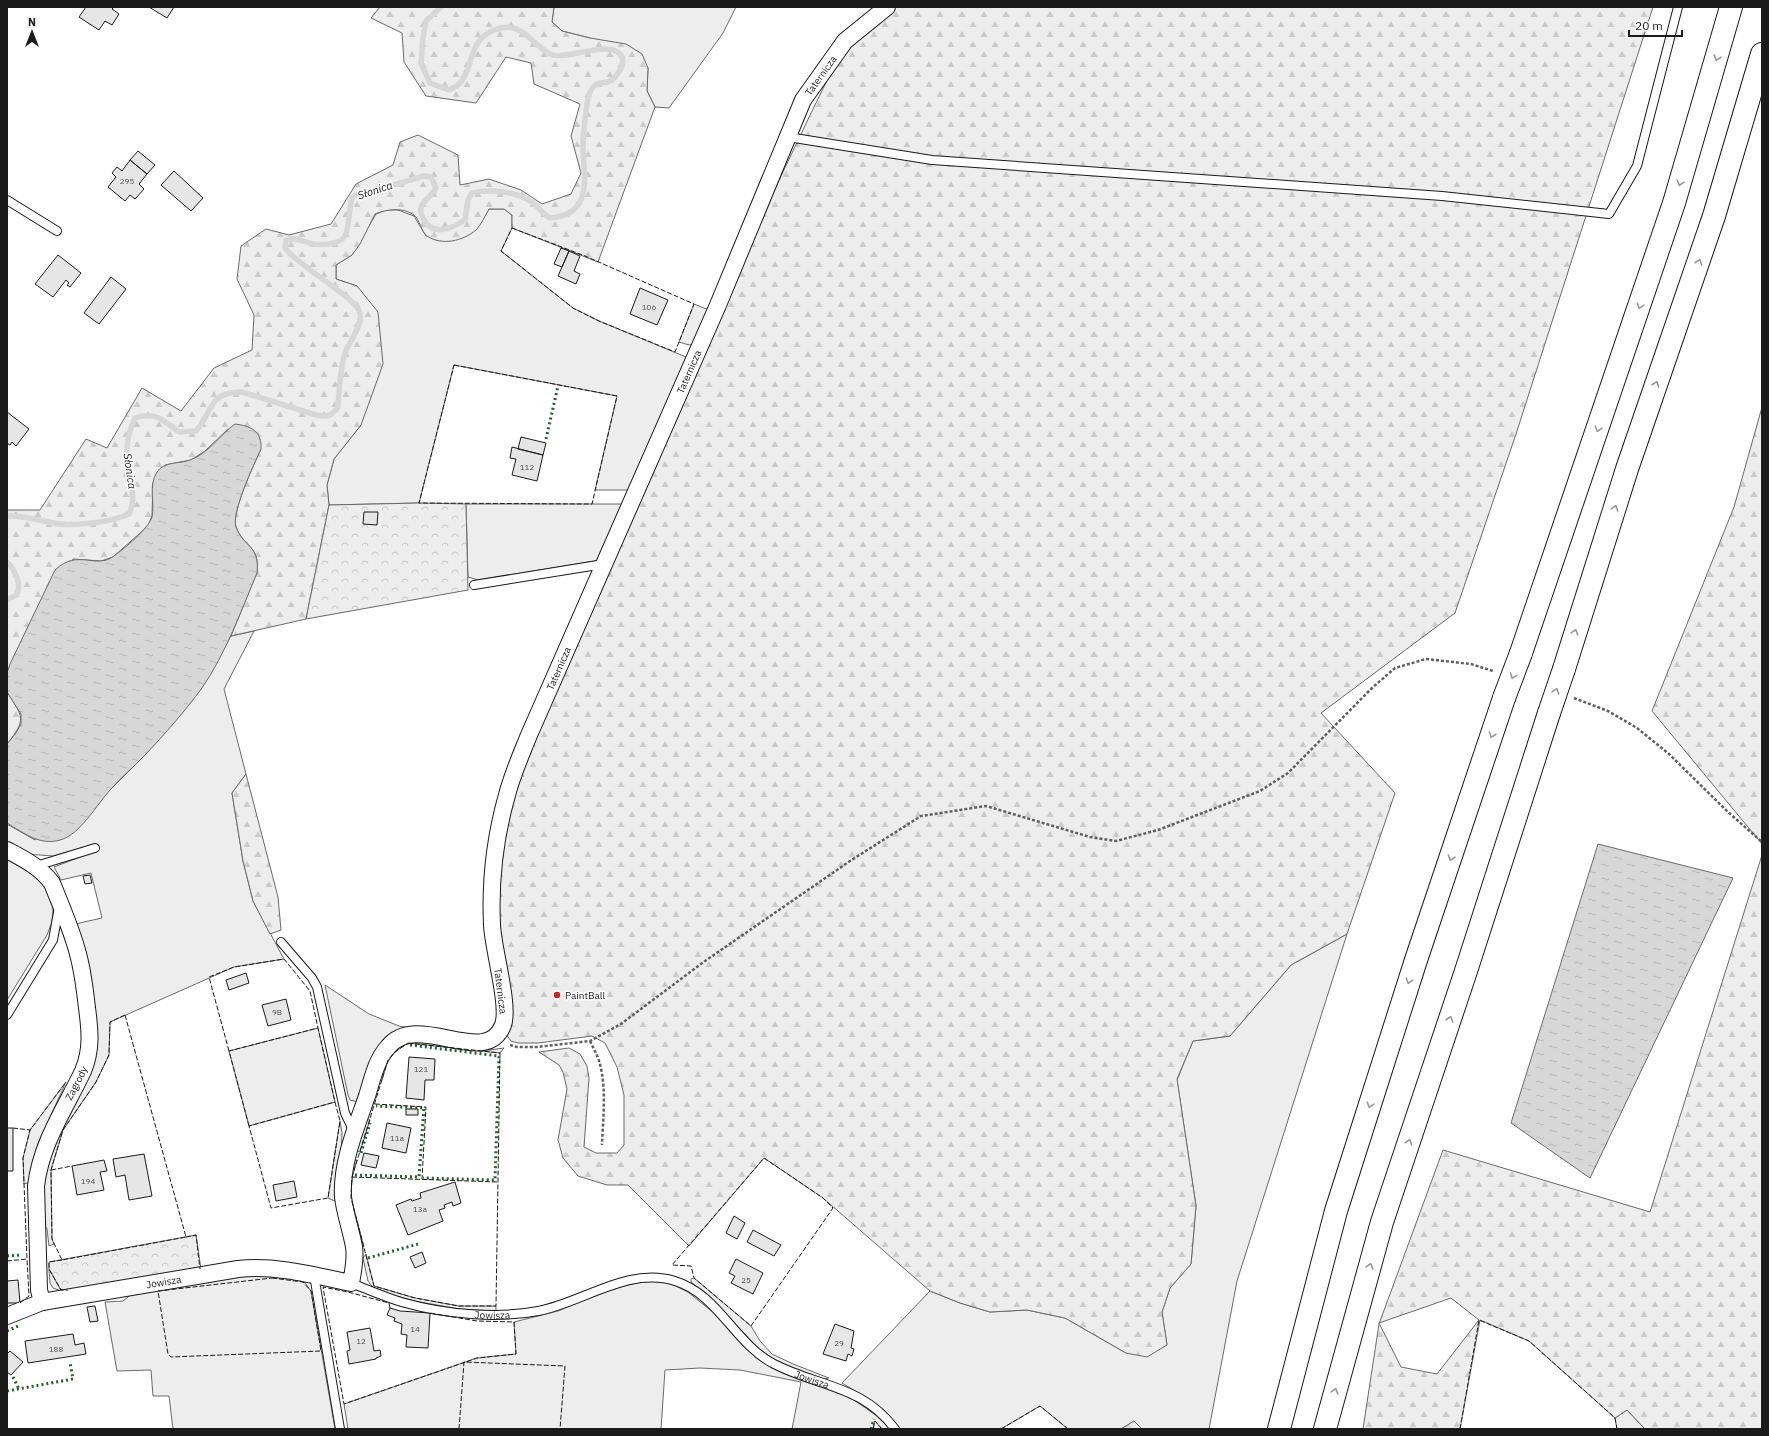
<svg xmlns="http://www.w3.org/2000/svg" width="1769" height="1436" font-family="'IBM Plex Sans',sans-serif">
	<defs>
		<pattern id="forest-firs" width="22" height="20" patternUnits="userSpaceOnUse"><rect width="22" height="20" fill="#ededed"/><path d="M5 1l3.5 6h-7zM16 11l3.5 6h-7z" fill="#cbcbcb"/></pattern>
		<pattern id="park-crowns" width="20" height="18" patternUnits="userSpaceOnUse"><rect width="20" height="18" fill="#ededed"/><path d="M2 6a3 3 0 1 1 6 0M12 15a3 3 0 1 1 6 0" fill="none" stroke="#cbcbcb"/></pattern>
		<pattern id="water-ripples" width="26" height="14" patternUnits="userSpaceOnUse"><rect width="26" height="14" fill="#d7d7d7"/><path d="M2 4q2-2 4 0t4 0M15 11q2-2 4 0t4 0" fill="none" stroke="#b8b8b8"/></pattern>
	</defs>
	<rect width="100%" height="100%" fill="#fff"/>
	<path fill="#ededed" stroke="#6a6a6a" d="M554,7H736L723,33L669,108L655,107L647,91L648,68L590,38L562,31L552,22Z
		M489,209H504L512,215V228L501,251L573,308L599,321L686,357L685,367L632,490H595L617,396L454,365L419,503L329,505L327,485L334,459L361,425L357,286L336,279V265L352,255L376,214L386,210H398L414,216L426,236L476,230Z
		M694,304L709,310L695,344L689,345L679,342Z
		M466,504H626L601,560L478,580L468,577Z
		M254,631L224,689L246,774L232,793L243,861L253,901L284,959L234,967L110,1022L109,1055L96,1082L63,1130L51,1170L52,1239L54,1244L49,1246L47,1229L41,1218L45,1160L88,1073L75,924L102,918L91,873L61,880L54,867L98,850L96,844L53,856L27,854L7,843V824L35,840L111,789L145,755L203,686L231,636Z
		M7,857L40,877L52,897L53,909L52,922L47,935L7,1000Z
		M1347,934L1237,1281L1209,1429H1142L1134,1421L1121,1429H1068L1040,1406L1001,1429H899L879,1406L842,1383L930,1291L960,1303L990,1312L1027,1310L1065,1318L1126,1353L1167,1345L1162,1312L1170,1288L1191,1264L1196,1206L1177,1080L1193,1041L1230,1036L1291,965Z
		M325,985L369,1014L399,1026L420,1030L403,1031L358,1102L350,1100L348,1095Z
		M318,1028L335,1102L249,1126L229,1051Z
		M413,1040L476,1049L489,1050L504,1048L500,1053L408,1043L395,1052L388,1060L382,1080L378,1079L391,1051Z
		M66,1082L38,1144L30,1182L24,1184L23,1158L30,1130Z
		M365,1119L370,1120L360,1152L355,1150Z
		M340,1121L342,1133L339,1203L328,1198Z
		M354,1160H357L352,1177L351,1198L364,1247L360,1245L349,1198Z
		M366,1254L374,1286L415,1298L459,1306H496V1311L459,1309L415,1301L375,1290L368,1281L363,1258Z
		M49,1269L61,1290L74,1291L64,1292L53,1288L50,1283Z
		M240,1273L301,1277L311,1291L335,1429H173L169,1396H153L151,1370L117,1371L105,1302L123,1301L133,1293Z
		M694,1278L751,1326L760,1341L772,1354L793,1364L829,1378L824,1379L808,1374L791,1368L775,1360L759,1349L707,1295L691,1282V1279Z
		M644,1281L665,1282L676,1286L688,1292L714,1313L750,1352L764,1362L779,1371L803,1381L839,1392L854,1400L877,1416L890,1429H882L875,1421L873,1429H792L801,1382L740,1370L700,1368L665,1370L661,1429H348L344,1404L477,1358L516,1354L514,1322L558,1311L612,1289Z
		M1627,1410L1645,1429H1617L1615,1418Z"/>
	<path fill="url(#forest-firs)" stroke="#6a6a6a" fill-rule="evenodd" d="M380,7H554L552,22L562,31L590,38L626,44L642,54L648,68L647,91L655,107L598,262L512,228V215L504,209H489C485,216 481,225 476,230C463,241 442,246 427,236C421,231 420,220 414,215C403,207 387,209 375,214L360,244L352,255L336,265V279L357,286L378,312L383,364L361,425L334,459L327,485L329,505L306,619L231,636L257,572C260,545 244,548 236,527C231,513 254,464 261,449L228,429L205,451L191,460L165,465L153,483L152,516L148,526L113,557L101,561L73,559L7,673V510H40L86,439L107,448L142,388L181,411L214,368L252,350L254,315L237,279L241,246L266,229L289,235L331,224L356,184L393,165L400,142L418,135L458,155L460,185L489,179L521,190L542,204L571,194L581,173L571,136L580,104L534,84L531,63L506,57L476,103L426,96L404,62L402,33L371,18Z
		M891,7H1653L1516,434L1455,613L1321,713L1395,793L1347,934L1291,965L1230,1036L1193,1041L1177,1079L1196,1206L1191,1264L1170,1288L1162,1312L1167,1345L1147,1357L1126,1353L1065,1318L1027,1310L990,1312L960,1303L930,1291L823,1198L764,1158L689,1246L628,1185H607L578,1176L563,1158L558,1140L567,1089L563,1072L559,1065L539,1052L569,1048L580,1054L587,1066L589,1078L584,1147L596,1153H617L624,1145V1095L617,1067L605,1043L592,1036L538,1043H518L511,1041L506,1034L496,896L510,796L719,306L813,109L846,42Z
		M1762,407V844L1652,711L1734,507Z
		M7,692C23,717 27,719 7,744Z
		M246,774L278,897L281,930L270,934L253,901L243,861L232,793Z
		M1762,855V1429H1645L1627,1410L1615,1418L1529,1341L1480,1320L1460,1429H1363L1379,1324L1443,1150L1650,1212ZM1451,1298L1479,1320L1437,1374L1401,1367L1379,1323Z
		M1134,1421L1142,1429H1121Z"/>
	<path fill="url(#park-crowns)" stroke="#6a6a6a" d="M419,503L466,504L468,590L306,619L329,505Z
		M196,1235L201,1269L74,1291L61,1290L49,1269V1262Z"/>
	<path fill="url(#water-ripples)" stroke="#6a6a6a" d="M235,424C251,426 262,431 261,449C254,464 231,513 236,527C244,548 260,545 257,573C241,611 226,653 202,688C185,711 165,734 145,755C134,767 121,777 111,789C97,804 80,835 60,840C40,846 24,833 7,823V744L16,733L21,724V714L7,692V673L10,664L55,570C78,548 96,570 114,556C125,548 148,529 152,517C155,503 148,486 157,472C164,461 180,464 190,460C208,454 220,435 235,424Z
		M1598,844L1733,878L1590,1178L1511,1123Z"/>
	<g fill="none" stroke-linecap="round" stroke-linejoin="round">
		<path stroke="#d7d7d7" stroke-width="5.5" d="M7,516C25,515 36,520 53,523C71,527 113,522 129,514C137,496 130,486 128,469C125,450 127,434 135,418C156,411 164,421 179,432L196,431C214,410 208,392 242,392L316,415C327,417 331,417 338,407C339,389 340,370 345,353C349,341 363,326 360,313C358,299 298,266 285,248L286,240C296,236 302,242 313,244C322,245 339,245 345,236C349,230 349,207 352,198L357,194L370,192L424,176L431,177L436,188C432,196 422,201 421,208C420,211 422,217 424,220C434,237 452,228 465,220L468,200L472,193C490,189 518,191 533,203C540,208 541,213 550,218C595,215 583,175 583,145C583,134 585,122 586,111C587,104 588,91 594,86C599,82 603,83 608,82C616,79 627,63 621,55C609,38 564,63 548,53C530,42 520,19 494,30C467,41 475,67 459,84C457,87 452,88 449,90L430,83L421,63L423,38L426,21L441,7
			M7,562C14,568 23,586 16,595C14,597 9,598 7,600"/>
	</g>
	<path fill="#e6e6e6" stroke="#1a1a1a" d="M86,7H114L112,9L119,14L112,25L105,21L99,30L79,17Z
		M149,7H174L167,18Z
		M138,151L155,165L147,174L130,160Z
		M130,160L147,174L139,184L144,189L135,199L130,195L125,201L108,187L116,177L112,173L117,167L122,171Z
		M174,171L203,198L191,211L161,185Z
		M561,248L569,251L562,267L554,264Z
		M569,251L580,256L574,271L580,274L576,284L558,276Z
		M58,255L81,273L70,287L67,285L69,283L66,280L53,297L35,284Z
		M111,277L126,289L99,324L84,313Z
		M640,288L668,300L657,325L630,314Z
		M7,412L29,429L16,446L12,442L10,445L7,443Z
		M521,437L546,443L543,455L518,449Z
		M512,447L543,455L537,481L512,475L516,459L510,458Z
		M364,512H378L377,525L363,524Z
		M90,875L92,883L85,884L83,876Z
		M246,973L249,983L229,990L226,980Z
		M286,999L291,1020L268,1026L262,1005Z
		M409,1057L435,1059L434,1080H425L424,1100L406,1098Z
		M406,1109H418V1115H406Z
		M387,1123L411,1128L406,1153L382,1148Z
		M7,1128H13V1171H7Z
		M364,1153L379,1156L376,1168L361,1165Z
		M144,1154L152,1196L129,1200L125,1175L116,1177L113,1159Z
		M104,1160L107,1171L100,1172L104,1190L77,1195L72,1166Z
		M294,1181L297,1197L276,1201L273,1185Z
		M455,1182L461,1203L453,1206L452,1202L444,1205L445,1208L439,1210L443,1221L408,1235L396,1205L411,1199L412,1201L421,1198L420,1193Z
		M734,1216L745,1223L737,1239L726,1233Z
		M753,1230L781,1245L774,1256L747,1242Z
		M422,1252L426,1263L415,1268L410,1257Z
		M736,1259L763,1273L753,1294L731,1283L735,1276L729,1273Z
		M18,1280L20,1303H7V1281Z
		M95,1306L98,1321L90,1322L87,1307Z
		M390,1308L400,1311L430,1313L428,1348L406,1347L407,1335L401,1334L402,1324L394,1321L395,1318L387,1315Z
		M835,1324L854,1331L851,1348L854,1349L852,1356L848,1354L846,1361L823,1354Z
		M370,1328L374,1351L380,1350L381,1356L376,1358V1359L349,1364L347,1351L350,1350L347,1332Z
		M73,1334L75,1345L84,1343L86,1354L28,1363L25,1341Z
		M10,1351L23,1362L11,1375L7,1372V1354Z"/>
	<g fill="none" stroke-linecap="round" stroke-linejoin="round">
		<defs>
			<g id="service">
				<path d="M788,137L932,160L1442,196L1609,214L1637,166L1678,7"/>
				<path d="M7,200L57,231"/>
				<path d="M474,585L604,564"/>
				<path d="M36,866L95,848"/>
				<path d="M281,942L312,978L317,987L345,1113L354,1132"/>
				<path d="M7,1015L53,940L59,907"/>
				<path d="M314,1275L340,1429"/>
				<path id="s1" d="M351,1283C369,1290 387,1298 405,1303C444,1314 498,1319 538,1311C582,1303 628,1266 675,1281C718,1294 735,1344 774,1364C819,1387 862,1385 895,1429"/>
			</g>
			<g id="minor">
				<path d="M7,850C24,859 40,867 52,883C61,906 72,930 78,954C83,972 85,990 87,1008C90,1030 92,1050 83,1071C65,1109 41,1143 36,1186L39,1290L42,1302"/>
				<path id="s2" d="M7,1316L42,1302L238,1269C276,1265 313,1275 351,1283C353,1271 356,1259 354,1247C351,1230 345,1214 343,1197C341,1163 356,1128 367,1096C372,1080 376,1060 388,1047C418,1010 486,1070 503,1025C510,1006 493,949 492,925C490,882 495,837 507,795C512,775 521,755 529,735L718,305L803,100L845,41L887,7"/>
			</g>
			<path id="motorway" d="M1521,653L1674,203L1731,7
				M1564,669L1627,469L1714,216L1762,54
				M1279,1429L1336,1211L1416,960L1504,698
				M1325,1429L1382,1222L1466,971L1549,713"/>
		</defs>
		<use href="#service" stroke="#1a1a1a" stroke-width="10"/>
		<use href="#minor" stroke="#1a1a1a" stroke-width="18"/>
		<use href="#motorway" stroke="#1a1a1a" stroke-width="24"/>
		<path stroke="#5f5f5f" stroke-width="2.5" stroke-dasharray="3 2" stroke-linecap="butt" d="M1574,698L1608,711L1637,728L1669,754L1728,812L1762,842
			M590,1041C593,1048 597,1054 599,1061C607,1087 603,1118 602,1145
			M510,1045L517,1047H537L590,1041L621,1024L705,961L850,861L921,816L986,806L1090,837L1116,841L1158,830L1260,791L1288,773L1372,688L1395,668L1426,659L1471,664L1493,671"/>
		<use href="#service" stroke="#fff" stroke-width="8"/>
		<use href="#minor" stroke="#fff" stroke-width="16"/>
		<use href="#motorway" stroke="#fff" stroke-width="22"/>
		<defs>
			<path id="motorway-bridge" d="M1504,698L1521,653
				M1549,713L1564,669"/>
		</defs>
		<use href="#motorway-bridge" stroke="#1a1a1a" stroke-width="24" stroke-linecap="butt"/>
		<use href="#motorway-bridge" stroke="#fff" stroke-width="22"/>
		<path stroke="#2b5a34" stroke-width="3" stroke-dasharray="2 3" stroke-linecap="butt" d="M546,439L558,386
			M410,1045L499,1056L495,1180L423,1178
			M361,1153L370,1123
			M355,1175L419,1177L424,1108L376,1106
			M7,1256L21,1255
			M368,1258L418,1244
			M7,1331L18,1326
			M13,1377L19,1389
			M7,1391L73,1379L70,1362
			M871,1429L874,1419"/>
		<path stroke="#1a1a1a" stroke-width="1" stroke-dasharray="5 2" stroke-linecap="butt" d="M512,228L585,256L694,304L675,352L599,321L573,308L501,251Z
			M454,365L617,396L592,504L419,503Z
			M125,1015L186,1237L62,1260L52,1239L51,1170L63,1130L96,1082L109,1055L110,1022Z
			M408,1043L500,1053L496,1306H459L415,1298L374,1286L351,1198L352,1177L388,1060L395,1052Z
			M229,1051L209,977L234,967L284,959L310,991L318,1028
			M335,1102L340,1121L328,1198L271,1208L249,1126Z
			M375,1104L426,1107L422,1179
			M249,1126L229,1051L318,1028L335,1102
			M13,1128L30,1130L66,1082
			M764,1158L823,1198L833,1208L751,1326L694,1278L691,1266L672,1265Z
			M51,1170L72,1166
			M352,1177L498,1182
			M186,1237L196,1235L200,1269
			M62,1260L49,1262V1269L61,1290H68
			M7,1261L27,1259L23,1158L30,1130
			M272,1278L303,1282L311,1291L321,1351L171,1357L168,1354L158,1291Z
			M20,1303L29,1296L27,1259
			M390,1308L389,1303L348,1292L323,1287L344,1404L477,1358L516,1354L514,1322L477,1321L430,1313
			M459,1429L464,1362L565,1366L560,1429
			M873,1429L875,1421L882,1429
			M1001,1429L1040,1406L1068,1429
			M1460,1429L1479,1320L1529,1341L1615,1418L1617,1429"/>
	</g>
	<defs><path id="oneway-chevron" d="M-2-3.5L2.5 0L-2 3.5" fill="none" stroke-width="1.6" stroke-linecap="round" stroke-linejoin="round"/></defs>
	<g stroke="#989898">
		<use href="#oneway-chevron" transform="translate(1717 58) rotate(106)"/>
		<use href="#oneway-chevron" transform="translate(1680 183) rotate(106)"/>
		<use href="#oneway-chevron" transform="translate(1699 262) rotate(-71)"/>
		<use href="#oneway-chevron" transform="translate(1640 306) rotate(109)"/>
		<use href="#oneway-chevron" transform="translate(1656 384) rotate(-71)"/>
		<use href="#oneway-chevron" transform="translate(1598 429) rotate(109)"/>
		<use href="#oneway-chevron" transform="translate(1615 508) rotate(-72)"/>
		<use href="#oneway-chevron" transform="translate(1575 632) rotate(-72)"/>
		<use href="#oneway-chevron" transform="translate(1513 676) rotate(111)"/>
		<use href="#oneway-chevron" transform="translate(1556 691) rotate(-72)"/>
		<use href="#oneway-chevron" transform="translate(1492 735) rotate(109)"/>
		<use href="#oneway-chevron" transform="translate(1451 858) rotate(109)"/>
		<use href="#oneway-chevron" transform="translate(1409 981) rotate(108)"/>
		<use href="#oneway-chevron" transform="translate(1450 1019) rotate(-71)"/>
		<use href="#oneway-chevron" transform="translate(1370 1105) rotate(108)"/>
		<use href="#oneway-chevron" transform="translate(1409 1142) rotate(-71)"/>
		<use href="#oneway-chevron" transform="translate(1370 1266) rotate(-74)"/>
		<use href="#oneway-chevron" transform="translate(1335 1391) rotate(-74)"/>
	</g>
	<circle fill="#c62828" stroke="#fff" stroke-width="1.5" cx="557" cy="995" r="4"/>
	<g text-anchor="middle" stroke-width="3" stroke-linejoin="round" paint-order="stroke">
		<g font-size="8" fill="#4d4d4d">
			<text x="127" y="184">295</text>
			<text x="649" y="310">106</text>
			<text x="527" y="470">112</text>
			<text x="277" y="1015">9B</text>
			<text x="421" y="1072">121</text>
			<text x="397" y="1141">11a</text>
			<text x="88" y="1184">194</text>
			<text x="420" y="1212">13a</text>
			<text x="746" y="1283">25</text>
			<text x="415" y="1332">14</text>
			<text x="361" y="1344">12</text>
			<text x="839" y="1346">29</text>
			<text x="56" y="1352">188</text>
		</g>
		<g font-size="10" fill="#1a1a1a" stroke="#fff">
			<text dy="4" stroke="none"><textPath href="#s2" startOffset="1742">Taternicza</textPath></text>
			<text dy="4" stroke="none"><textPath href="#s2" startOffset="1417">Taternicza</textPath></text>
			<text dy="4" stroke="none"><textPath href="#s2" startOffset="1093">Taternicza</textPath></text>
			<text transform="translate(501 991) rotate(83)" y="4">Taternicza</text>
			<text transform="translate(76 1083) rotate(-63)" y="4">Zagrody</text>
			<text dy="4" stroke="none"><textPath href="#s2" startOffset="161">Jowisza</textPath></text>
			<text dy="4" stroke="none"><textPath href="#s1" startOffset="146">Jowisza</textPath></text>
			<text dy="4" stroke="none"><textPath href="#s1" startOffset="506">Jowisza</textPath></text>
		</g>
		<g font-size="10" fill="#1a1a1a" stroke="#fff" text-anchor="start">
			<text x="565" y="999">PaintBall</text>
		</g>
		<g font-size="11" font-style="italic" fill="#1a1a1a" stroke="#fff">
			<text transform="translate(375 190) rotate(-18)" y="4">Słonica</text>
			<text transform="translate(130 471) rotate(82)" y="4">Słonica</text>
		</g>
	</g>
	<rect width="1769" height="1436" fill="none" stroke="#1a1a1a" stroke-width="16"/>
	<g transform="translate(32 32)" stroke="#ffffff" stroke-width="3" paint-order="stroke">
	<path d="M0-3L7 15L0 10L-7 15Z" fill="#1a1a1a"/>
	<text y="-6" font-size="11" font-weight="bold" text-anchor="middle" fill="#1a1a1a">N</text>
	</g>
	<path d="M1629 30v6h53v-6" fill="none" stroke="#1a1a1a" stroke-width="2"/>
	<text x="1635" y="30" font-size="12" fill="#1a1a1a" stroke="#ffffff" stroke-width="3" paint-order="stroke">20 m</text>
</svg>
